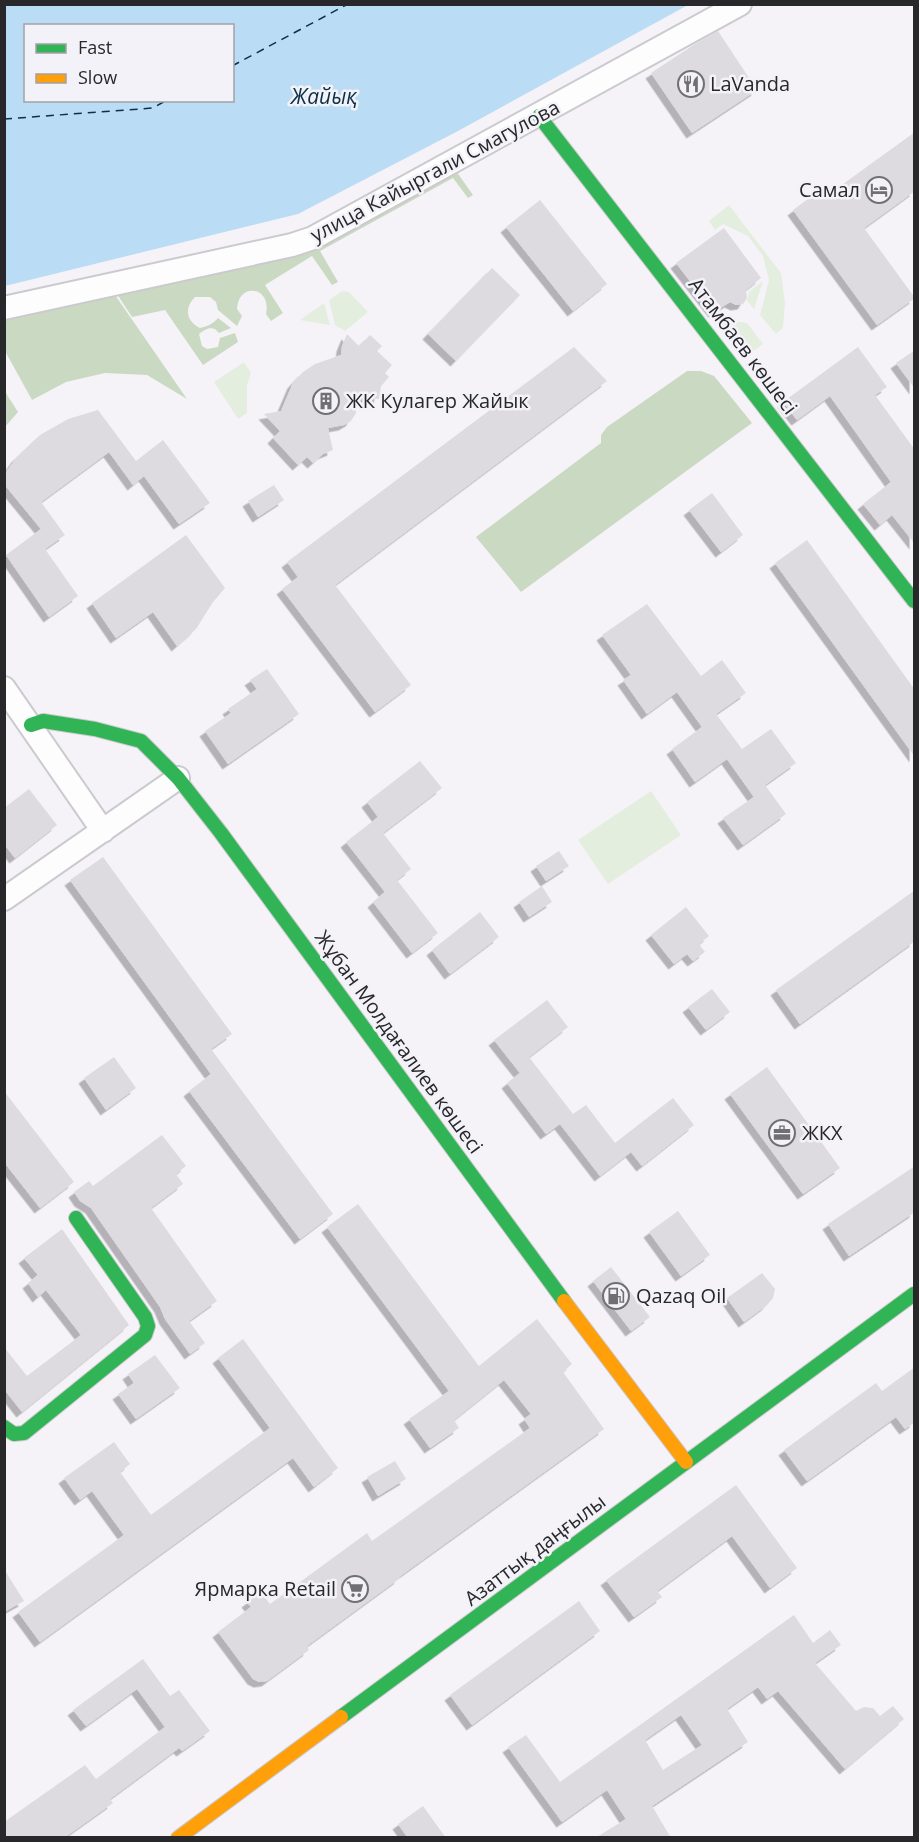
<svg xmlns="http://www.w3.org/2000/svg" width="919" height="1842" font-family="'Open Sans',sans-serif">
	<defs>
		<filter id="shadow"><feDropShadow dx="-5.5" dy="5.5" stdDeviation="0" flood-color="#0004"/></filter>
	</defs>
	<rect width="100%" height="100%" fill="#f5f3f8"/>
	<path fill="#e4eedf" d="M729,205L781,273L785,302L783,328L776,334L760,315L769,280L763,256L748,236L723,224L715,230L709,221Z
		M763,281L754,309L747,301L749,292Z
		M342,291L349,292L368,312L345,331L335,325L329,300Z
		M324,303L330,325L300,320Z
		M715,319L747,323L763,344L749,354L743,346L739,349Z
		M244,362L251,373L247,385V413L238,419L214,382Z
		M651,791L681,835L608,884L578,840Z"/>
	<path fill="#cad9c2" d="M454,168L473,195L468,198L453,178L320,251L338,282L332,285L312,256L265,285L283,313L271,321L266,314C272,286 238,282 237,309L242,316L237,326L218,310L216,302L210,297H195C184,308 186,321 200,328C208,326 213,324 218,318L231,328L219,333L215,329C208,327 205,330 199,334L202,346L207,349L218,347L220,338L235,333L238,342L203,365L165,310L132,317L117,294L322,241Z
		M115,295L187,399L147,375L105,373L66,382L32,400L5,351L4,317Z
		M687,371H701L714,376L752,423L521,592L476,537L601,443V435L607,427Z
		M4,390L18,412L5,427H4Z"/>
	<path fill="#badcf5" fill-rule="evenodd" d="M4,5L5,4L688,5L458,131L298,214L5,286ZM26,26H232V100H26Z"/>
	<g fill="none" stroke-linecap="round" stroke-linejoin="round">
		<path stroke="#0a3249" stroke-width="1.5" stroke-dasharray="8 6" stroke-linecap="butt" d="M232,66L348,4
			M4,119L153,108L167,100"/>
	</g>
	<path fill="#dddbdf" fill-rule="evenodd" filter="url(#shadow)" d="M718,31L757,90L692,133L651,73L695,44Z
		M915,132V191L864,228L915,298L877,325L793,210L827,185L832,192Z
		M540,200L607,284L573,311L506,227Z
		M724,228L761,278L746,290L747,298L743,304L736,305L730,302L714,312L676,263Z
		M492,268L520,295L456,361L428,334Z
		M347,334L359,346L370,335L382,346L377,351L392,365L385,373L389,377L381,386L379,399L356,397V413L351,421L344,425L328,428L333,450L323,454L313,463L307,457L298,465L273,438L280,431L264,414L281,411L293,383L303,372L315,364L341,355L342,346Z
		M574,347L607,381L335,585L411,685L375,712L282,589L298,577L287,562Z
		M858,347L887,387L875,395L915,450V544L892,515L880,525L863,504L891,482L830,396L797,420L783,402Z
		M915,350V389L896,363Z
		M98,410L136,461L163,440L210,503L179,524L144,476L133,485L109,452L41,502L65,535L45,549L78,596L49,617L6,555L41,529L4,484V475L17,457L40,435L68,419Z
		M274,485L284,500L258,517L248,501Z
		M712,493L743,535L721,552L689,510Z
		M186,535L225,588L213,602L196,629L177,646L153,612L116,638L92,603Z
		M807,540L915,690V757L775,563Z
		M647,604L701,676L722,660L746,693L716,714L742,749L771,729L796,763L765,785L786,814L743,845L723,818L754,797L727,759L695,782L672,749L702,727L677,692L647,714L623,680L631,675L602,635Z
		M267,669L299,714L228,764L205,731L231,713L228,709L257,689L250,680Z
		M420,761L442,788L383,833L411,869L397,880L438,933L412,953L373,902L385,892L346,842L378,817L367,802Z
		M29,789L57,825L15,858L4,844V808Z
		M559,851L569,866L546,881L536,866Z
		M103,857L232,1034L211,1049L333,1214L300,1239L189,1091L211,1074L70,880Z
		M542,886L552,902L529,917L519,902Z
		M915,890V941L800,1024L776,990Z
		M686,907L709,936L699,944L705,952L693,961L687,954L674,964L651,935Z
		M480,912L499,937L450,974L432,950Z
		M712,989L730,1012L706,1030L688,1007Z
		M547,1000L568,1027L529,1057L573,1114L586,1105L615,1143L673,1098L694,1125L642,1166L631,1152L600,1176L560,1124L546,1134L507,1083L520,1073L494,1040Z
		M114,1057L136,1088L106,1110L84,1078Z
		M767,1067L840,1168L803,1194L730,1094Z
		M4,1091L74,1182L40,1208L4,1162Z
		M162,1135L186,1166L176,1174L183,1184L151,1208L217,1301L189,1321L205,1343L190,1354L165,1319L160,1307L91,1208L80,1201L74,1192L89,1181L93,1186Z
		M915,1166V1212L849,1256L828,1224Z
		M358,1204L479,1366L537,1319L572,1364L563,1372L604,1429L399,1577L400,1578L307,1646L309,1650L267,1681L259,1682L253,1679L218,1632L251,1607L247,1602L261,1592L270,1604L367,1533L372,1541L530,1428L524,1419L531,1414L504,1380L454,1420L459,1428L430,1448L409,1419L449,1391L327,1227Z
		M678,1211L710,1255L681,1276L649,1232Z
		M62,1229L129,1325L22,1412L4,1389V1347L27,1376L81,1335L46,1290L38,1297L28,1283L38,1275L24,1258Z
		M611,1267L650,1317L631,1331L593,1281Z
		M762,1273L775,1289L773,1298L767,1305L744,1322L727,1298Z
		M243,1339L338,1468L314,1487L293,1458L40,1642L18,1612L124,1535L92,1491L80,1500L64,1478L114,1442L130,1464L120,1472L151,1515L270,1428L218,1358Z
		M155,1355L180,1388L136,1419L118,1394L134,1383L128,1374Z
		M915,1367V1422L905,1429L896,1417L807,1481L784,1450L876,1383L882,1391Z
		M395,1461L406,1479L378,1496L367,1477Z
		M736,1485L797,1568L770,1588L732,1536L657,1591L662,1597L634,1617L606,1580Z
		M4,1569L24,1601L4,1612Z
		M579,1601L600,1631L472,1725L450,1695Z
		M794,1615L813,1643L830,1630L841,1645L815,1663L856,1711L864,1707L873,1708L880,1716L893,1706L904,1719L845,1769L778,1691L767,1699L758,1687L727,1709L748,1742L652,1806L671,1838H595L626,1819L607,1790L562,1822L508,1747L526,1735L560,1782ZM681,1715L702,1745L663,1770L645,1740Z
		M143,1659L170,1696L179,1690L210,1731L182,1751L179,1748L110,1799L113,1803L64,1838H4V1822L85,1765L96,1779L165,1727L137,1689L86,1726L73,1710Z
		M423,1806L446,1838H408L398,1824Z"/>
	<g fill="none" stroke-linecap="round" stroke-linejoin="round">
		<defs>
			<path id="street" d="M4,308L292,245L313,238L740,4
				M4,688L103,831
				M4,899L178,778"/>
			<path id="fast" d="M539,116L914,601
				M31,725L43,721L95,729L141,741L178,778L221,833L564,1301
				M4,1427L14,1434L24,1433L145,1335L148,1326L145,1317L76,1218
				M341,1717L914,1294"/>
			<path id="slow" d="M564,1301L686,1462
				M178,1838L341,1717"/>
		</defs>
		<use href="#street" stroke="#cbcace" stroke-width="26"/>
		<use href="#fast" stroke="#cbcace" stroke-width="16"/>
		<use href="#slow" stroke="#cbcace" stroke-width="16"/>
		<use href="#street" stroke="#fefdfe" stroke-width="22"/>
		<use href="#fast" stroke="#30b455" stroke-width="14"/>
		<use href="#slow" stroke="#ff9f0a" stroke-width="14"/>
	</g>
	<defs>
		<symbol id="restaurant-ring" viewBox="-11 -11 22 22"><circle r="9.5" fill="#f4f2f9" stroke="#706f72" stroke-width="1.5"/><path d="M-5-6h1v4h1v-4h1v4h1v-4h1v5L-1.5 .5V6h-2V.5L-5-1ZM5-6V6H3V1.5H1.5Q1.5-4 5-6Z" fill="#706f72"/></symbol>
		<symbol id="hotel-ring" viewBox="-11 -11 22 22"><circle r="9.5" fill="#f4f2f9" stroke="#706f72" stroke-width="1.5"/><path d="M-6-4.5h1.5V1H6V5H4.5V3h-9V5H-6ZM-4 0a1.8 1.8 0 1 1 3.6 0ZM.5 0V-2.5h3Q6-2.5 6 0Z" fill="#706f72"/></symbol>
		<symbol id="building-ring" viewBox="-11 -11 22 22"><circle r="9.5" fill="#f4f2f9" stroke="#706f72" stroke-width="1.5"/><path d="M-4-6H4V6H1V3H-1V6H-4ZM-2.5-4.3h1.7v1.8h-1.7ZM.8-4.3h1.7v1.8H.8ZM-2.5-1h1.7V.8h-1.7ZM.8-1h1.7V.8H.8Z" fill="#706f72"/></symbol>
		<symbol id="office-ring" viewBox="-11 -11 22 22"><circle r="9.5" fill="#f4f2f9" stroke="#706f72" stroke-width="1.5"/><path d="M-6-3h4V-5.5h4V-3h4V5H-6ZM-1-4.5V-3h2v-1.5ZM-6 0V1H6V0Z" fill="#706f72"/></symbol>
		<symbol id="fuel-ring" viewBox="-11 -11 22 22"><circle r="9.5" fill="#f4f2f9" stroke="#706f72" stroke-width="1.5"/><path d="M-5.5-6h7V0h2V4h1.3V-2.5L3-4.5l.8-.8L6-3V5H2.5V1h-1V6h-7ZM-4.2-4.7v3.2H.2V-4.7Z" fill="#706f72"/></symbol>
		<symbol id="supermarket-ring" viewBox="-11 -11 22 22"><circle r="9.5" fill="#f4f2f9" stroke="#706f72" stroke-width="1.5"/><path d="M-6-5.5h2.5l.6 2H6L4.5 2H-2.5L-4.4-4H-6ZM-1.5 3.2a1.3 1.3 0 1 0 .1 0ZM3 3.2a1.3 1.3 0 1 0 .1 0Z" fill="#706f72"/></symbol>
	</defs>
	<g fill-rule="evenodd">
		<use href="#restaurant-ring" x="676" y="69" width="30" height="30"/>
		<use href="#hotel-ring" x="864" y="175" width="30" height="30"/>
		<use href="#building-ring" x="311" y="386" width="30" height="30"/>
		<use href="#office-ring" x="767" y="1118" width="30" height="30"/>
		<use href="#fuel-ring" x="601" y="1281" width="30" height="30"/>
		<use href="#supermarket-ring" x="340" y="1574" width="30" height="30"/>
	</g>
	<g text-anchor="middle" stroke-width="5" stroke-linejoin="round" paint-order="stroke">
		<g font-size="20" fill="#28282a" stroke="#f4f2f9" text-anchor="start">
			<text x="710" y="91">LaVanda</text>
			<text x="860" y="197" text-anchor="end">Самал</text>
			<text x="346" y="408">ЖК Кулагер Жайык</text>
			<text x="802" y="1140">ЖКХ</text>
			<text x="636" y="1303">Qazaq Oil</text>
			<text x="336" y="1596" text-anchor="end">Ярмарка Retail</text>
		</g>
		<g font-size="20" fill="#28282a" stroke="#f4f2f9">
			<text transform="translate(435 171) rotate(-28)" y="7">улица Кайыргали Смагулова</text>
			<text transform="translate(743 346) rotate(53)" y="7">Атамбаев көшесі</text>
			<text transform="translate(399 1042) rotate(54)" y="7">Жұбан Молдағалиев көшесі</text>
			<text transform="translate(535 1550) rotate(-37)" y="7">Азаттық даңғылы</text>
		</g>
		<g font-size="21" font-style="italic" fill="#0a3249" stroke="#f4f2f9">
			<text x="324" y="104">Жайық</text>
		</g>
	</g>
	<rect width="919" height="1842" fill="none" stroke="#28282a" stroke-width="12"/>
	<rect x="24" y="24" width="210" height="78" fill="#f4f2f9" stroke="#a2a1a6" stroke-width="1.5"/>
	<rect x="36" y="44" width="30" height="9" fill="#30b455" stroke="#a2a1a6" stroke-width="1.5"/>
	<text x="78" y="54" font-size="18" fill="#28282a">Fast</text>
	<rect x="36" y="74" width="30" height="9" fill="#ff9f0a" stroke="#a2a1a6" stroke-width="1.5"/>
	<text x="78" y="84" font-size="18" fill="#28282a">Slow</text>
</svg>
